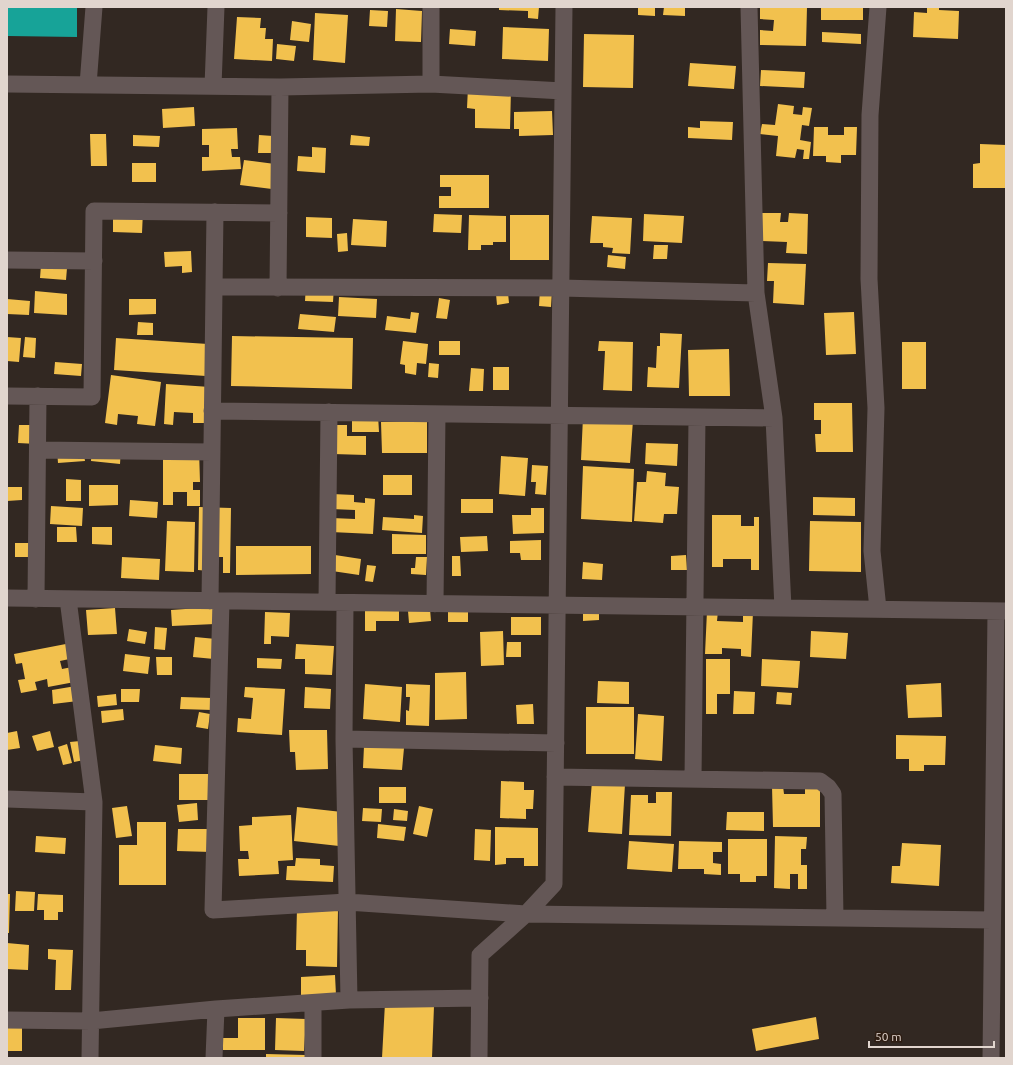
<svg xmlns="http://www.w3.org/2000/svg" width="1013" height="1065" font-family="Ubuntu,sans-serif">
	<rect width="100%" height="100%" fill="#322822"/>
	<path fill="#f2c14e" d="M499,7H539L538,19L528,18V11L499,10Z
		M638,7H655V16L638,15Z
		M664,7H685V16L663,15Z
		M760,7H807L806,46L760,45V30L773,31L774,20L760,19Z
		M821,7H863V20H821Z
		M927,7H939V10L959,11L958,39L913,37L914,12L927,13Z
		M396,9L422,11L421,42L395,41Z
		M370,10L388,11L387,27L369,26Z
		M315,13L348,15L345,63L313,60Z
		M237,17L261,18L260,28H266L265,39H273L272,61L234,59Z
		M292,21L311,24L309,42L290,40Z
		M503,27L549,29L548,61L502,59Z
		M450,29L476,31L475,46L449,44Z
		M822,32L861,34V44L822,42Z
		M584,34L634,35L633,88L583,87Z
		M277,44L296,46L294,61L276,59Z
		M690,63L736,66L734,89L688,86Z
		M761,70L805,72L804,88L760,86Z
		M468,87L511,89L510,129L475,128V109L467,108Z
		M778,104L794,106L793,114L802,115L803,107L812,108L809,126L802,125L800,140L811,142L809,159H803L804,150L797,149L795,158L776,156L778,136L760,134L762,124L775,125Z
		M194,107L195,126L163,128L162,109Z
		M552,111L553,135L519,136V129H514V112Z
		M700,121L733,122L732,140L688,138V127L700,128Z
		M814,127H828V135H844V127H857L856,155H841V163L826,162V156H813Z
		M237,128L238,149H231L232,157H240L241,169L202,171V157H209V145H202V129Z
		M90,134H106L107,166H91Z
		M133,135L160,136L159,147L133,146Z
		M259,135L273,136L272,153H258Z
		M351,135L370,137L369,146L350,145Z
		M980,144L1006,145V188H973V164L980,163Z
		M312,147L326,148L325,173L297,171L298,156L312,157Z
		M244,160L275,164L272,189L240,185Z
		M132,163H156V182H132Z
		M440,175H489V208H439V196H451V187H440Z
		M113,211H143L142,233L113,232Z
		M760,213H781L780,222H788L789,213L808,214L807,254L786,253L787,242L759,241Z
		M434,214L462,215L461,233L433,232Z
		M644,214L684,216L682,243L643,241Z
		M469,215L506,216V242H493V245H481V250H468Z
		M510,215H549V260H510Z
		M592,216L632,218L630,254L612,253L613,248L603,247V243H590Z
		M306,217L332,218V238L306,237Z
		M353,219L387,221L386,247L351,245Z
		M347,233L348,251L338,252L337,234Z
		M654,245H668L667,259H653Z
		M191,251L192,272L182,273V266L165,267L164,252Z
		M608,255L626,257L625,269L607,267Z
		M768,263L806,264L804,305L773,303L774,281H767Z
		M41,265L67,268L66,280L40,278Z
		M306,284L334,286L333,302L305,301Z
		M540,289L552,290L551,307L539,306Z
		M35,291L67,294V315L34,313Z
		M508,293L509,303L497,305L496,294Z
		M339,297L377,299L376,318L338,316Z
		M439,298L450,300L447,319L436,318Z
		M7,299L30,301L29,315L7,314Z
		M129,299H156V314L129,315Z
		M411,312L419,313L416,333L385,330L387,316L410,319Z
		M854,312L856,354L826,355L824,313Z
		M300,314L336,317L334,332L298,329Z
		M138,322L153,323V335H137Z
		M660,333L682,334L679,388L647,387L648,367L656,368L657,346H660Z
		M232,336L353,338L352,389L231,386Z
		M7,337L21,338L19,362L7,361Z
		M25,337L36,338L35,358L23,357Z
		M116,338L208,344L206,376L114,370Z
		M403,341L428,344L426,364L417,363L416,375L405,373V365L400,364Z
		M439,341H460V355H439Z
		M599,341L633,342L632,391L603,390L605,351H598Z
		M902,342H926V389H902Z
		M729,349L730,396H689L688,350Z
		M55,362L82,364L81,376L54,374Z
		M429,363L439,364L438,378L428,377Z
		M493,367H509V390H493Z
		M471,368L484,369L483,391H469Z
		M111,375L161,382L155,426L137,424L138,416L118,414L117,425L105,423Z
		M166,384L210,387L208,423H193V413L174,412L173,425L164,424Z
		M814,403H852L853,452H816L815,434H821V420H814Z
		M352,415H378L379,432H352Z
		M583,417L633,420L630,463L581,460Z
		M427,421V453H382L381,422Z
		M19,425H37V444L18,443Z
		M334,425H347V436H366V455L333,454Z
		M646,443L678,444L677,466L645,464Z
		M92,446L121,448L120,464L91,461Z
		M83,448L85,461L58,463L57,450Z
		M199,450L200,482H193V490H200V506H187V492H173V505H163V451Z
		M501,456L528,458L525,496L499,494Z
		M532,465L548,466L546,495L535,494L536,482H531Z
		M583,466L634,469L632,522L581,519Z
		M647,471L666,473L665,486L679,487L677,514H664L663,523L634,521L637,482H646Z
		M383,475H412V495H383Z
		M66,479L81,480V501H66Z
		M89,485H118V505L89,506Z
		M7,487H22V500L7,501Z
		M332,494L354,495V502L365,503V498L375,499L373,534L331,532L332,518L355,519V510L331,509Z
		M813,497L855,498V516L813,515Z
		M461,499H493V513H461Z
		M130,500L158,502L157,518L129,516Z
		M51,506L83,508L82,526L50,524Z
		M199,507L231,508L230,573H223V557H210L209,571L198,570Z
		M531,508H544V533L513,534L512,515H531Z
		M414,515L423,516L422,533L382,530L383,517L414,519Z
		M712,515H741V526H754V517H759V570H751V559H723V567H712Z
		M167,521L195,522L194,572L165,571Z
		M810,521L861,522V572L809,571Z
		M57,527H76L77,542H57Z
		M92,527H112V545L92,544Z
		M392,534L426,535V554H392Z
		M487,536L488,551L461,552L460,537Z
		M541,540V560H521L520,553H510V541Z
		M15,543H32V557H15Z
		M236,546H311V574L236,575Z
		M335,555L361,559L359,575L332,571Z
		M686,555L687,570H671V556Z
		M452,556H460L461,576H452Z
		M122,557L160,559L159,580L121,578Z
		M416,557H427L426,575L411,574V568H415Z
		M583,562L603,564L602,580L582,579Z
		M367,565L376,566L373,582L365,581Z
		M214,607L215,624L172,626L171,610Z
		M115,608L117,634L88,635L86,610Z
		M365,608H399V621H376V631H365Z
		M430,609L431,621L409,623L408,611Z
		M583,609H599V620L583,621Z
		M448,611H468V622H448Z
		M707,611H718L717,621L743,622V611L753,612L751,657L741,656V649L722,648V654H705Z
		M265,612L290,613L289,637L271,636V644H264Z
		M511,617H541V635H511Z
		M155,627L167,628L165,650L154,649Z
		M129,629L147,632L145,644L127,641Z
		M503,631L504,665L481,666L480,632Z
		M811,631L848,633L846,659L810,657Z
		M195,637L216,639L214,659L193,657Z
		M507,642H521V657H506Z
		M71,643L74,658L60,661L62,669L77,666L80,681L48,687L47,679L35,682L37,690L21,693L18,680L25,679L22,663L16,664L14,654Z
		M296,644L334,646L332,675L305,674V659H295Z
		M125,654L150,657L148,674L123,671Z
		M156,657H172V675H157Z
		M257,658L282,659L281,669L257,668Z
		M706,659H730V694H717V714H706Z
		M762,659L800,661L798,688L761,686Z
		M466,672L467,719L435,720V673Z
		M598,681L629,682V704L597,703Z
		M941,683L942,717L908,718L906,685Z
		M365,684L402,687L400,722L363,719Z
		M406,684L430,685L429,726L406,725V710L409,711L410,697H406Z
		M76,686L78,701L53,704L52,690Z
		M245,687L285,689L282,735L237,732L238,718L251,719L253,698L244,697Z
		M305,687L331,689L330,709L304,708Z
		M121,689H140L139,702H121Z
		M734,691L755,692L754,714H733Z
		M777,692L792,693L791,705L776,704Z
		M116,694L117,705L98,707L97,696Z
		M181,697L212,698V710L180,709Z
		M533,704L534,724H517L516,705Z
		M586,707H634V754H586Z
		M123,709L124,720L102,723L101,711Z
		M199,712L210,714L208,729L196,727Z
		M638,714L664,716L662,761L635,759Z
		M289,730H327L328,769L296,770L295,752H290Z
		M17,731L20,748L7,750V733Z
		M50,731L54,747L37,751L32,736Z
		M896,735L946,736L945,765H924V771H909V759H896Z
		M80,741L84,760L74,762L70,742Z
		M67,744L72,763L63,765L58,747Z
		M155,745L182,748L181,764L153,761Z
		M364,746L404,748L402,770L363,768Z
		M179,774H211V800H179Z
		M501,781L524,782V790H534L533,809H526V819L500,818Z
		M592,781L625,784L622,834L588,832Z
		M820,783V827H773L772,786H783L784,794H805V784Z
		M379,787H406V803H379Z
		M656,792H672L671,836L629,835L631,795H648V803H656Z
		M197,803L198,820L179,822L177,805Z
		M127,806L132,836L116,838L112,808Z
		M419,806L433,809L427,837L413,834Z
		M297,807L342,812L339,846L294,841Z
		M363,808L382,809L381,822L362,821Z
		M394,809L408,811L407,821L393,820Z
		M727,812H764V831L726,830Z
		M291,815L293,860L278,861L279,874L239,876L238,859H249L248,851H240L239,826L252,825V817Z
		M137,822H166V885H119V845H137Z
		M378,824L406,827L404,841L377,838Z
		M495,827L538,828V866H524V858H506V864L495,865Z
		M178,829H213L212,852L177,851Z
		M475,829L491,830L490,861L474,860Z
		M36,836L66,838L65,854L35,852Z
		M775,836L807,837L806,849H801V865H807V889H798V874H790V889L774,888Z
		M728,839H767V876H756V882H740V874H728Z
		M629,841L674,844L672,872L627,869Z
		M679,841L722,842V852H713V863L721,864V875L704,874V869H678Z
		M902,843L941,845L939,886L891,883L892,866H900Z
		M296,858L320,859V865L334,866L333,882L286,880L287,866H295Z
		M16,891L35,892L34,911H15Z
		M7,894H10L9,933H7Z
		M38,894L63,895V912H58V920H44V910H37Z
		M297,908L338,909L337,967L306,966V950H296Z
		M7,943L29,945L28,970L7,969Z
		M48,949L73,950L71,990H55L56,960L48,959Z
		M335,975L336,995L301,997V977Z
		M385,1003L434,1006L432,1058H382Z
		M816,1017L819,1039L756,1051L752,1029Z
		M238,1018H265V1050H223V1038H238Z
		M276,1018L306,1019L304,1051L275,1050Z
		M7,1019H22V1051H7Z
		M266,1054L305,1055V1058H266Z"/>
	<path fill="#17a398" d="M7,7H77V37L8,36Z"/>
	<g fill="none" stroke-linecap="round" stroke-linejoin="round">
		<path stroke="#645756" stroke-width="17" d="M431,7V84
			M749,7L756,293L774,418L783,608
			M878,7L870,115L869,279L876,408L872,551L878,609
			M7,84L280,87L431,84L563,91
			M88,85L94,7
			M213,86L216,7
			M7,260L94,261
			M214,287L561,288L756,293
			M278,288L280,87
			M7,396L92,397L94,211L279,213
			M212,411L774,418
			M38,450L212,452
			M7,598L1006,611
			M36,599L38,396
			M68,599L94,802L90,1058
			M210,601L215,212
			M221,601L213,910L347,902L526,914L992,920
			M327,602L329,412
			M345,603L344,739L349,1000
			M435,604L437,414
			M344,739L556,743
			M555,777L820,781L828,787L833,794L835,918
			M693,779L697,417
			M7,799L94,802
			M7,1020L91,1021L216,1009L349,1000L480,998
			M214,1058L216,1009
			M313,1058V1003
			M479,1058L480,955L526,914L554,884L564,7
			M991,1058L996,611"/>
	</g>
	<rect width="1013" height="1065" fill="none" stroke="#e1d5ce" stroke-width="16"/>
	<path d="M869 1041v6h125v-6" fill="none" stroke="#e1d5ce" stroke-width="2"/>
	<text x="875" y="1041" font-size="12" fill="#e1d5ce" stroke="#2e1d12" stroke-width="3" paint-order="stroke">50 m</text>
</svg>
